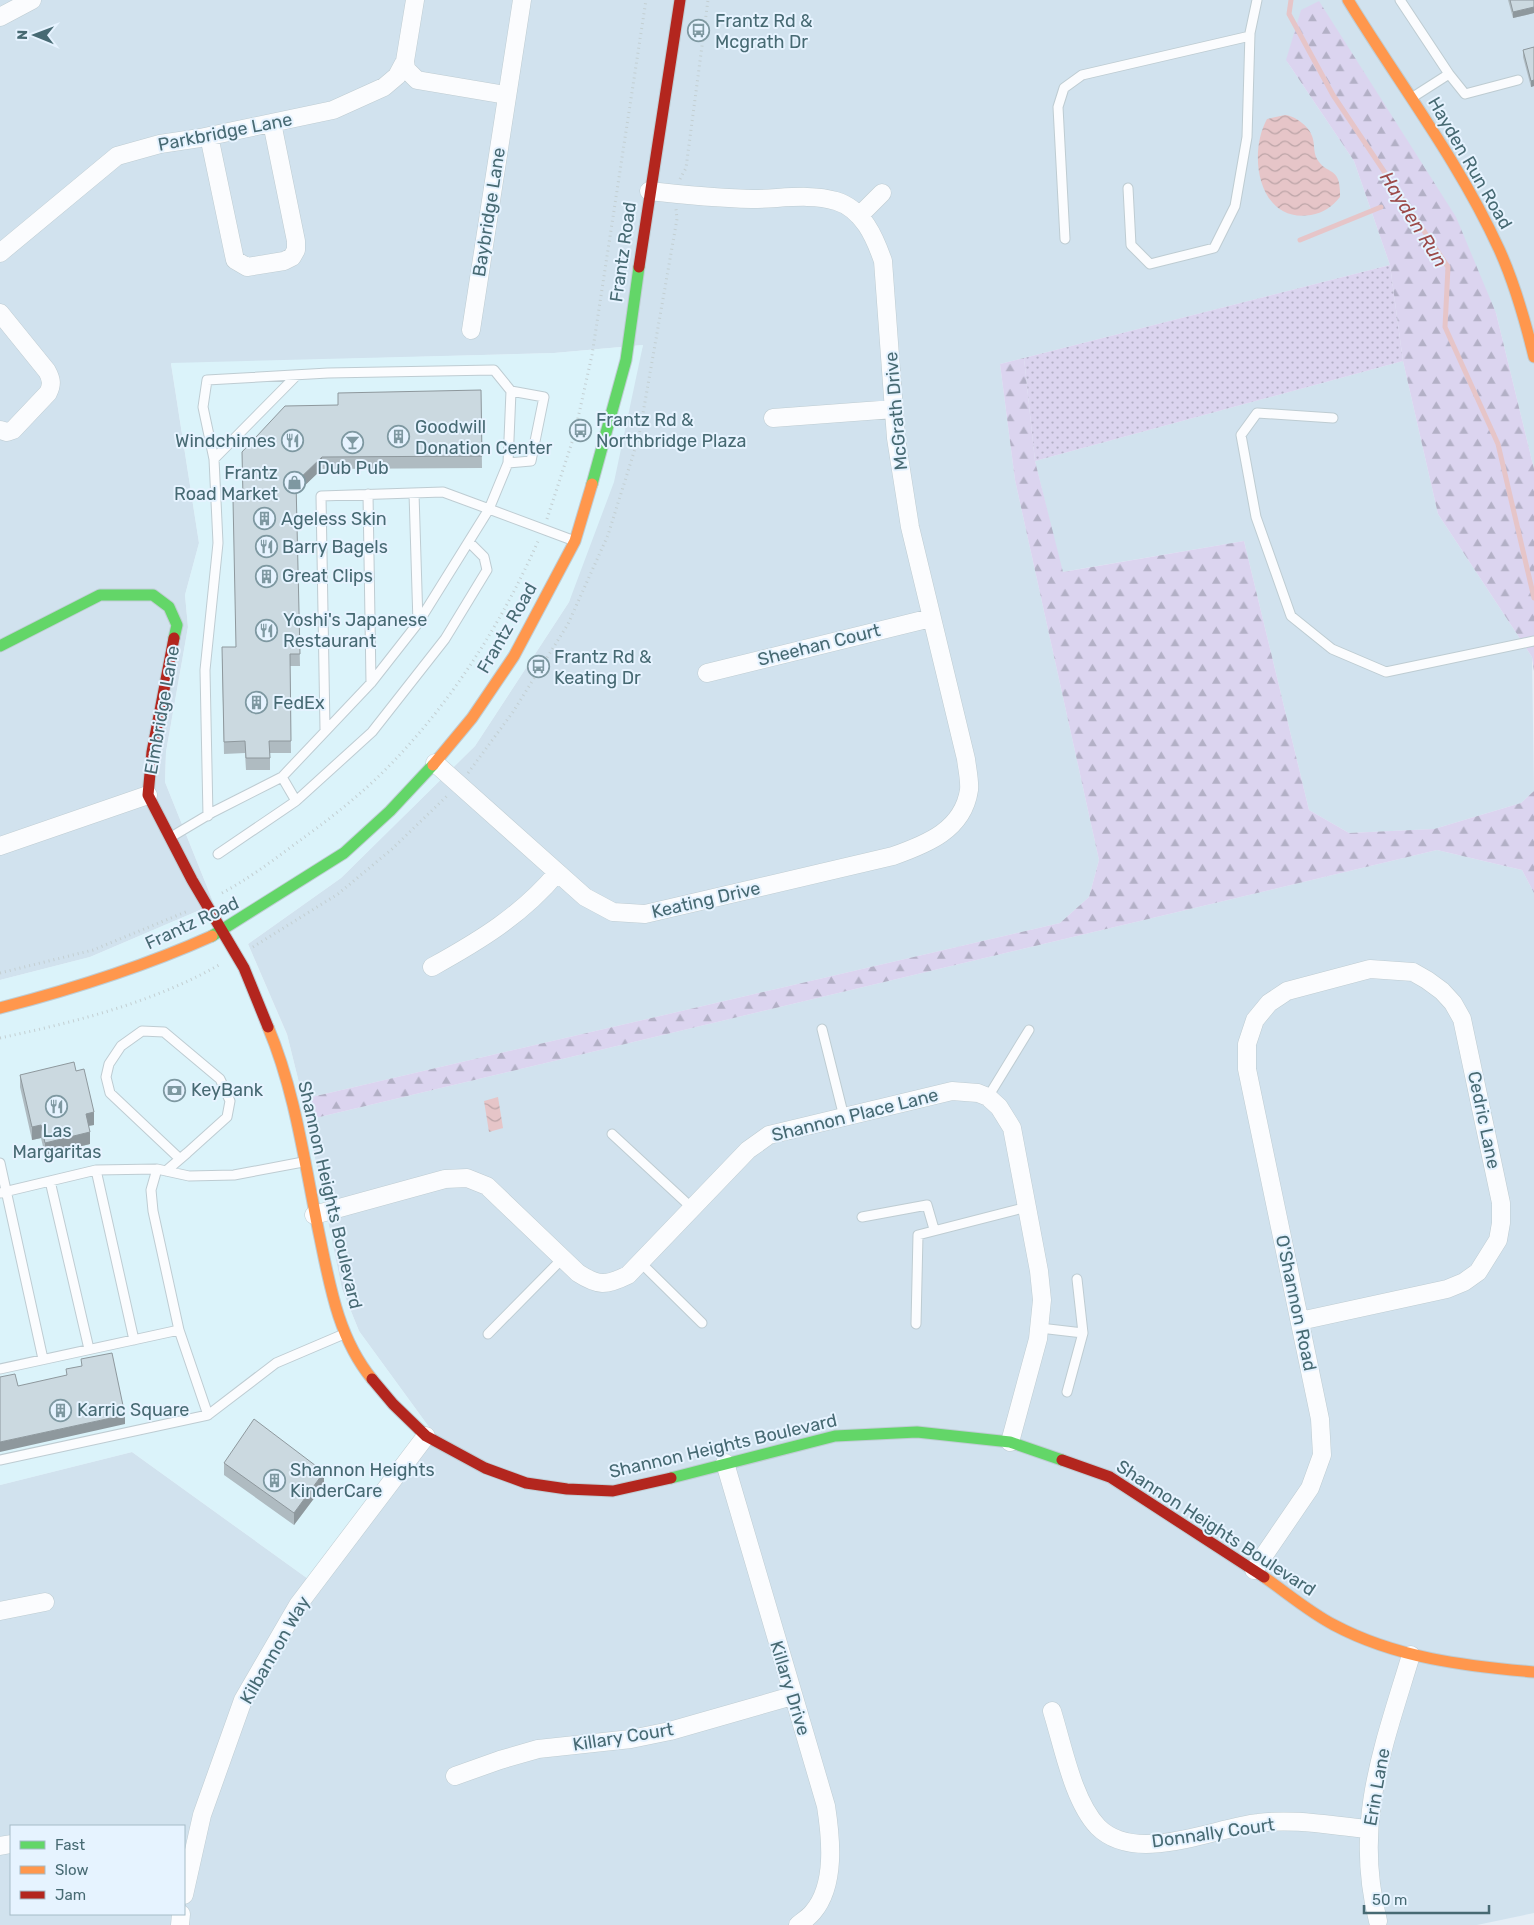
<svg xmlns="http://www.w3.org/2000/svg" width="1534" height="1925" font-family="Rubik,sans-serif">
	<defs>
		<pattern id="grass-dots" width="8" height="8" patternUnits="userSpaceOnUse" patternTransform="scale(1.25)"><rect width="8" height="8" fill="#dbd4ef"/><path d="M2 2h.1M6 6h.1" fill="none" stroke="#b3b0c6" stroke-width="1.8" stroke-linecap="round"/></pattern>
		<pattern id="forest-firs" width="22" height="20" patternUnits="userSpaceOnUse" patternTransform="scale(1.25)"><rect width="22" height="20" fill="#dbd4ef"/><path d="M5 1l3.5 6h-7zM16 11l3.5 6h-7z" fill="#b3b0c6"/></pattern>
		<pattern id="water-waves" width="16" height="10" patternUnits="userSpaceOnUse" patternTransform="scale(1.25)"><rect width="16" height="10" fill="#e6c5c8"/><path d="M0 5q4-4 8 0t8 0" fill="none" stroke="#bca4a7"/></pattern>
	</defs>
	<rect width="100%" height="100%" fill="#e5eef6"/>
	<path fill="#d1e2ee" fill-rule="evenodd" d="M0,0H1534V469L1496,313L1286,60L1354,161L1390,265L1000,364L1015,480L1099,860L1089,897L1060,923L303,1099L287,1034L248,944L341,878L475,746L569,602L643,345L554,353L171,364L199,543L185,595L188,627L166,752L165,782L214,904L90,957L0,980Z
		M1403,361L1438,514L1532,657L1534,791L1521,803L1434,829L1349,833L1309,810L1244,541L1062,572L1035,461Z
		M1437,850L1522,870L1534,893V1913L1477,1925H0V1485L132,1452L311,1581L429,1427L359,1331L342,1289L307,1120ZM11,1826H184V1914H11Z"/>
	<path fill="#dbf3fa" d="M643,345L614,482L569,602L475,746L341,878L248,944L287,1035L303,1099L342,1289L359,1331L429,1427L311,1581L132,1452L0,1485V980L90,957L214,904L165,782L166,752L188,627L185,595L199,543L171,363L554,353Z"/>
	<path fill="url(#grass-dots)" d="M1390,265L1403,361L1035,461L1024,358Z"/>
	<path fill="url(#forest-firs)" d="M1319,1L1456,217L1496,313L1534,469V671L1532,657L1438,514L1403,361L1390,265L1354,161L1286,60L1301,10Z
		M1024,358L1035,461L1063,572L1244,541L1309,810L1349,833L1434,829L1521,803L1534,791V893L1522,870L1437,850L307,1120L303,1099L1060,923L1089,897L1099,860L1015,480L1000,364Z"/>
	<path fill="url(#water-waves)" d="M1285,115C1295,116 1309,126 1312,136C1315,143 1313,152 1317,159C1327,176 1341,165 1340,197C1332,207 1323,213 1311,215C1259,224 1247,155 1267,119Z
		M498,1097L503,1128L489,1132L484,1101Z"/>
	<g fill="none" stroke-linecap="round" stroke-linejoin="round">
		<path stroke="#e6c5c8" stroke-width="5" d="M1291,0L1289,14L1333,95L1448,267L1445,327L1498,444L1534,598
			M1300,240L1381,207"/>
		<defs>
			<path id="lane" d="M1400,0L1449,74L1413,97
				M1449,74L1465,94L1518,80
				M1128,188L1131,245L1150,264L1214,248L1235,206L1247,137L1250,33L1257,0
				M1065,239L1058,107L1064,88L1082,75L1250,36
				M1333,418L1257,413L1241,435L1256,517L1291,616L1332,649L1386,672L1534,641
				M214,459L297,375
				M508,463L531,461L544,397L511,391
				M414,493L418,623
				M368,494L371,683
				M282,777L296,801L372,732L445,639L487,570L484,557L469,542
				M208,816L205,670L218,543L214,459L203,407L207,380L328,373L494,370L511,391L508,463L489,509L443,492L321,496L325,729
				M171,837L213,812L282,777L371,683L418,623L489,509L572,540
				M218,854L296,801
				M822,1029L844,1117
				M988,1097L1029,1030
				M612,1134L692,1208
				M0,1163L43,1359
				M96,1170L134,1340
				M166,1171L187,1153L227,1117L230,1101L220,1079L164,1032L142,1031L121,1046L109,1064L106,1077L110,1093L180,1159
				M50,1181L89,1349
				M0,1193L96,1170L157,1169
				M862,1217L927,1205L934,1229
				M640,1262L702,1323
				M1077,1279L1083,1333
				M916,1324L918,1235L1027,1207
				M1040,1328L1083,1333L1067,1392
				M179,1330L208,1415
				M488,1334L563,1258
				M0,1369L179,1330L153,1211L151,1190L157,1169L189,1176L234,1175L303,1162
				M0,1460L208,1415L276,1363L344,1334"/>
			<path id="street" d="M0,17L32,0
				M405,61L406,69L417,80L506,95
				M209,136L235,260L247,267L284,261L292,257L296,250V241L272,123
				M859,216L882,193
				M0,253L117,156L160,144L200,138L333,110L384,87L397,76L405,61L415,0
				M0,313L47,371C52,380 52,385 48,393L13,430L7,432L0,430
				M471,330L522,0
				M773,418L894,409
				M707,673L931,618
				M435,763L585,897L613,912L645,914L893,856C927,844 963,830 969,790C970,781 967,768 966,759L910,527L896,438L883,261C875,238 863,209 836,201C810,193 779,199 752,199C718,198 684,195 649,191
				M0,846L148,795
				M432,967C479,941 522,915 557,873
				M314,1215L445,1179L467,1178L487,1186L578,1273C598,1286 606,1286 628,1275L748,1150L769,1135L952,1091L978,1093L988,1097L999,1107L1012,1128L1039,1271L1042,1300L1038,1339L1010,1442
				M725,1463L826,1806C831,1838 836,1885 813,1912C809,1917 803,1921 798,1925
				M1254,1570L1310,1488L1322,1455L1320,1419L1247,1069V1044L1255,1020L1269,1003L1287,991L1370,969L1413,972L1427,980L1442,991L1453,1003L1462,1019L1501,1203V1223L1498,1240L1478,1272L1464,1282L1447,1289L1300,1321
				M0,1611L45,1602
				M1052,1711C1063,1746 1073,1801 1098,1827C1136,1865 1213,1828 1258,1823C1295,1818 1332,1826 1368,1829
				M455,1776L500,1760L538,1749L631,1739L670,1731L792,1696
				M0,1846L11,1844
				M184,1895L202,1815L243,1700L298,1605L426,1436
				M1378,1921C1353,1823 1383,1748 1411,1655
				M180,1925L181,1914"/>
			<path id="fast" d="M592,484L626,360L639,267
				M0,646L100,595H153L169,607L177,625L174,638
				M212,936L344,853L390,811L433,765
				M671,1478L835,1436L917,1432L1010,1442L1062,1460"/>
			<path id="slow" d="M1348,0C1398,82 1459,161 1499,249C1515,284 1525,320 1534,357
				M433,765L472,718L514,656L575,541L592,484
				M0,1008C73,989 143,967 212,936
				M268,1027C296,1093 305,1167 320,1238C330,1287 339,1339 372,1379
				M1264,1577C1287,1593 1309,1612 1334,1625C1396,1658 1465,1666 1534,1672"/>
			<path id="jam" d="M639,267L680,0
				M174,638L152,752L148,795L192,880L244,968L268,1027
				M372,1379L393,1404L426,1436L485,1468L526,1483L567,1489L613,1491L671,1478
				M1062,1460L1110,1477L1264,1577"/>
		</defs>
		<use href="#lane" stroke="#beccd2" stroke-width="11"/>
		<use href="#street" stroke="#beccd2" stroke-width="19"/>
		<use href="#fast" stroke="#bfcdd4" stroke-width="13"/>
		<use href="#slow" stroke="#bfcdd4" stroke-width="13"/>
		<use href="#jam" stroke="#bfcdd4" stroke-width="13"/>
		<path stroke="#c3cfd2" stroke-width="3" stroke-dasharray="1 4" stroke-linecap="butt" d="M680,179L686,168L708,0
			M547,519L574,436L592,355L646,0
			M468,773L513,712L568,624L608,535L639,436L677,219L676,209
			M222,893C248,879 271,862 295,844C327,821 361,795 389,766C452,702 503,621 539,539
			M253,947L338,894L392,849L447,796
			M0,973L93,950L188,911
			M0,1038C75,1022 152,1003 219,965"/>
		<use href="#lane" stroke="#fbfcfe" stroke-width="9"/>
		<use href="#street" stroke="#fbfcfe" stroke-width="18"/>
		<use href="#fast" stroke="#63d668" stroke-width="11"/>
		<use href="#slow" stroke="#ff974d" stroke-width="11"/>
		<use href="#jam" stroke="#b3261e" stroke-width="11"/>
	</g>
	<path fill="#afbbc1" d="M1508,0H1534V13L1513,18Z
		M1534,47V86L1531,87L1523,57V50Z
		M481,390L482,468L322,469L296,493L300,666H290L291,753H270V770H246L245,753L224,754L222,659L236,647L243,498L338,405Z
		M76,1071L94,1125L89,1126L90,1144L45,1155L41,1138L32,1140L20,1087V1075Z
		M224,1463L324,1485L294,1525L224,1475Z"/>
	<path fill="#8e989d" d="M1534,7V13L1513,18V12Z
		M1534,80V86L1531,87V81Z
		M322,457V469L296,494V482Z
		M94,1112V1125L86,1126V1114Z
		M41,1125V1138L32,1140V1127Z
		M90,1132V1144L45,1155V1143Z
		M125,1415V1424L0,1452V1442Z
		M324,1472V1485L294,1525V1513Z"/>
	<path fill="#cbd9e0" stroke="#8e989d" d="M1510,0H1534V7L1513,12Z
		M1534,47V80L1531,81L1523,50Z
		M481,390L482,456L322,457L296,482L300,654H290L291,741H269L270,758H246L245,741L224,742L222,647H236L233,499L243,498L242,452L285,406L338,405V393Z
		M74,1062L76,1071L84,1069L94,1112L86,1114L90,1132L45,1143L41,1125L32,1127L20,1075Z
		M112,1353L125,1415L0,1442V1377L15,1374L18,1386L67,1375L66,1369L82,1366L81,1359Z
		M254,1419L324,1472L294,1513L224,1463Z"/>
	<defs>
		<symbol id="bus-ring" viewBox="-11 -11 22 22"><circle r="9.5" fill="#e6f3ff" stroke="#7e98a1" stroke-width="1.5"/><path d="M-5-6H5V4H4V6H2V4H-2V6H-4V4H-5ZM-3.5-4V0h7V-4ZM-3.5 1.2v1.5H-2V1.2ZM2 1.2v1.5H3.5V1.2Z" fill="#7e98a1"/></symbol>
		<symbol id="building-ring" viewBox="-11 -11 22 22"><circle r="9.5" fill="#e6f3ff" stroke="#7e98a1" stroke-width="1.5"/><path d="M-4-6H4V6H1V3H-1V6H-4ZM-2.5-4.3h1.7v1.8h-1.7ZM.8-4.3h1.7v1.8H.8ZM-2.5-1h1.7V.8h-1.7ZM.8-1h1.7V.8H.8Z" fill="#7e98a1"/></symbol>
		<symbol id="restaurant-ring" viewBox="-11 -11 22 22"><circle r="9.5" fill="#e6f3ff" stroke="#7e98a1" stroke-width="1.5"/><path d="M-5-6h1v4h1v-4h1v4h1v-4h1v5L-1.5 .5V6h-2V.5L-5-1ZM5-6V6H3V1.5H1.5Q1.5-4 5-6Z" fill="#7e98a1"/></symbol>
		<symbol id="bar-ring" viewBox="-11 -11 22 22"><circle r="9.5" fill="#e6f3ff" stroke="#7e98a1" stroke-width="1.5"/><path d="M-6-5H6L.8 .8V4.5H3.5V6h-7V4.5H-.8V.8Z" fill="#7e98a1"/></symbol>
		<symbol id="shop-ring" viewBox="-11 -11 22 22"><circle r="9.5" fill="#e6f3ff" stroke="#7e98a1" stroke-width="1.5"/><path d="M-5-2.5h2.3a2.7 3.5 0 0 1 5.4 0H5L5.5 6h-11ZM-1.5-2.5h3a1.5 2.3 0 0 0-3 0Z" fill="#7e98a1"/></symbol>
		<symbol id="bank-ring" viewBox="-11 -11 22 22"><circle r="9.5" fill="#e6f3ff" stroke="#7e98a1" stroke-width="1.5"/><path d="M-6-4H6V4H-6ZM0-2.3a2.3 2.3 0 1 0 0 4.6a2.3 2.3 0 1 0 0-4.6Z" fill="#7e98a1"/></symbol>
	</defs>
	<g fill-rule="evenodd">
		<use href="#bus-ring" x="686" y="18" width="25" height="25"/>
		<use href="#bus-ring" x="568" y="418" width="25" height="25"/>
		<use href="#building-ring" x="386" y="424" width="25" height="25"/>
		<use href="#restaurant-ring" x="280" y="428" width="25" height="25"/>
		<use href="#bar-ring" x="340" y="430" width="25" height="25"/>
		<use href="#shop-ring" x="282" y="470" width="25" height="25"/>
		<use href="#building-ring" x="252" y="506" width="25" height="25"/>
		<use href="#restaurant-ring" x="254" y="534" width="25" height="25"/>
		<use href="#building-ring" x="254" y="564" width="25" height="25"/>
		<use href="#restaurant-ring" x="254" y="618" width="25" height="25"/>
		<use href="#bus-ring" x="526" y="654" width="25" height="25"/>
		<use href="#building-ring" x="244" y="690" width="25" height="25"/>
		<use href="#bank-ring" x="162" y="1078" width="25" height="25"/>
		<use href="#restaurant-ring" x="44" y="1094" width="25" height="25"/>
		<use href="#building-ring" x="48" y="1398" width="25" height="25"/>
		<use href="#building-ring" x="262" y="1468" width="25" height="25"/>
	</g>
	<g text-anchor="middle" stroke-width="4" stroke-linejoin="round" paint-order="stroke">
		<g font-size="18" fill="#476a73" stroke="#e6f3ff" text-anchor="start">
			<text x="715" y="27">Frantz Rd &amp;<tspan x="715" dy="21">Mcgrath Dr</tspan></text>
			<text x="596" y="426">Frantz Rd &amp;<tspan x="596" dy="21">Northbridge Plaza</tspan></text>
			<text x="415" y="433">Goodwill<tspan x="415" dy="21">Donation Center</tspan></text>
			<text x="276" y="447" text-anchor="end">Windchimes</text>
			<text x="353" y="474" text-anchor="middle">Dub Pub</text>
			<text x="278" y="479" text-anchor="end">Frantz<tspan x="278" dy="21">Road Market</tspan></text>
			<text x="281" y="525">Ageless Skin</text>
			<text x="282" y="553">Barry Bagels</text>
			<text x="282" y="582">Great Clips</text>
			<text x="283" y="626">Yoshi's Japanese<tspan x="283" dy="21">Restaurant</tspan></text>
			<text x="554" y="663">Frantz Rd &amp;<tspan x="554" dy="21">Keating Dr</tspan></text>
			<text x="273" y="709">FedEx</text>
			<text x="191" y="1096">KeyBank</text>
			<text x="57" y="1137" text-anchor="middle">Las<tspan x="57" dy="21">Margaritas</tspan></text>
			<text x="77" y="1416">Karric Square</text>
			<text x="290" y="1476">Shannon Heights<tspan x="290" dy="21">KinderCare</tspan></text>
		</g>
		<g font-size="18" fill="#476a73" stroke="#e6f3ff">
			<text transform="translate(225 132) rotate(-11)" y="6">Parkbridge Lane</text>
			<text transform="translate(1470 163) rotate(60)" y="6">Hayden Run Road</text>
			<text transform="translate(489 212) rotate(-81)" y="6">Baybridge Lane</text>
			<text transform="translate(623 252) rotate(-82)" y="6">Frantz Road</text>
			<text transform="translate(896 411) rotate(-95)" y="6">McGrath Drive</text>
			<text transform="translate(507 628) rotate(-60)" y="6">Frantz Road</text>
			<text transform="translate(819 645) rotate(-14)" y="6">Sheehan Court</text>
			<text transform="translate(162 710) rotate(-80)" y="6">Elmbridge Lane</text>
			<text transform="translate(706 900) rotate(-13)" y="6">Keating Drive</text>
			<text transform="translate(192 923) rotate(-25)" y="6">Frantz Road</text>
			<text transform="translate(855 1115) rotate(-14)" y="6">Shannon Place Lane</text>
			<text transform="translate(1484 1120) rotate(78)" y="6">Cedric Lane</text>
			<text transform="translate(330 1195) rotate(77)" y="6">Shannon Heights Boulevard</text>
			<text transform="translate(1296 1303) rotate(78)" y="6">O'Shannon Road</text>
			<text transform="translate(723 1446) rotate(-13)" y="6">Shannon Heights Boulevard</text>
			<text transform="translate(1216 1528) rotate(33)" y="6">Shannon Heights Boulevard</text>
			<text transform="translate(275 1650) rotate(-60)" y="6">Kilbannon Way</text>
			<text transform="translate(790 1688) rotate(73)" y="6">Killary Drive</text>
			<text transform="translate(623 1737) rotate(-9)" y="6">Killary Court</text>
			<text transform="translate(1377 1787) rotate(-80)" y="6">Erin Lane</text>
			<text transform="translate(1213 1833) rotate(-8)" y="6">Donnally Court</text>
		</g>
		<g font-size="19" font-style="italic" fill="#9c4a49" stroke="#e6f3ff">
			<text transform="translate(1414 219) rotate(58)" y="7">Hayden Run</text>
		</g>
	</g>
	<rect x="10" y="1825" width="175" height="90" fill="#e6f3ff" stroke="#a6bcc7"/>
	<rect x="20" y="1841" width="25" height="8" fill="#63d668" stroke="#a6bcc7"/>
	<text x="55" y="1850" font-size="15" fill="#476a73">Fast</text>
	<rect x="20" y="1866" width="25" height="8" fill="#ff974d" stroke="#a6bcc7"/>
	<text x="55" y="1875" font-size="15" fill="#476a73">Slow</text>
	<rect x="20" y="1891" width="25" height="8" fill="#b3261e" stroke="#a6bcc7"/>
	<text x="55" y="1900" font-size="15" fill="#476a73">Jam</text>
	<g transform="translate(35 35) rotate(271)" stroke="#e6f3ff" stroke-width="4" paint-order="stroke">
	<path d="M0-4L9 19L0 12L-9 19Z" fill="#476a73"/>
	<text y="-8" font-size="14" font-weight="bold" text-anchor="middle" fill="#476a73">N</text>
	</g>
	<path d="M1364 1905v8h125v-8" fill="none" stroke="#476a73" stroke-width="2.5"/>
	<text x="1372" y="1905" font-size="15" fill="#476a73" stroke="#e6f3ff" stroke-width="4" paint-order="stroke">50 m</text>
</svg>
